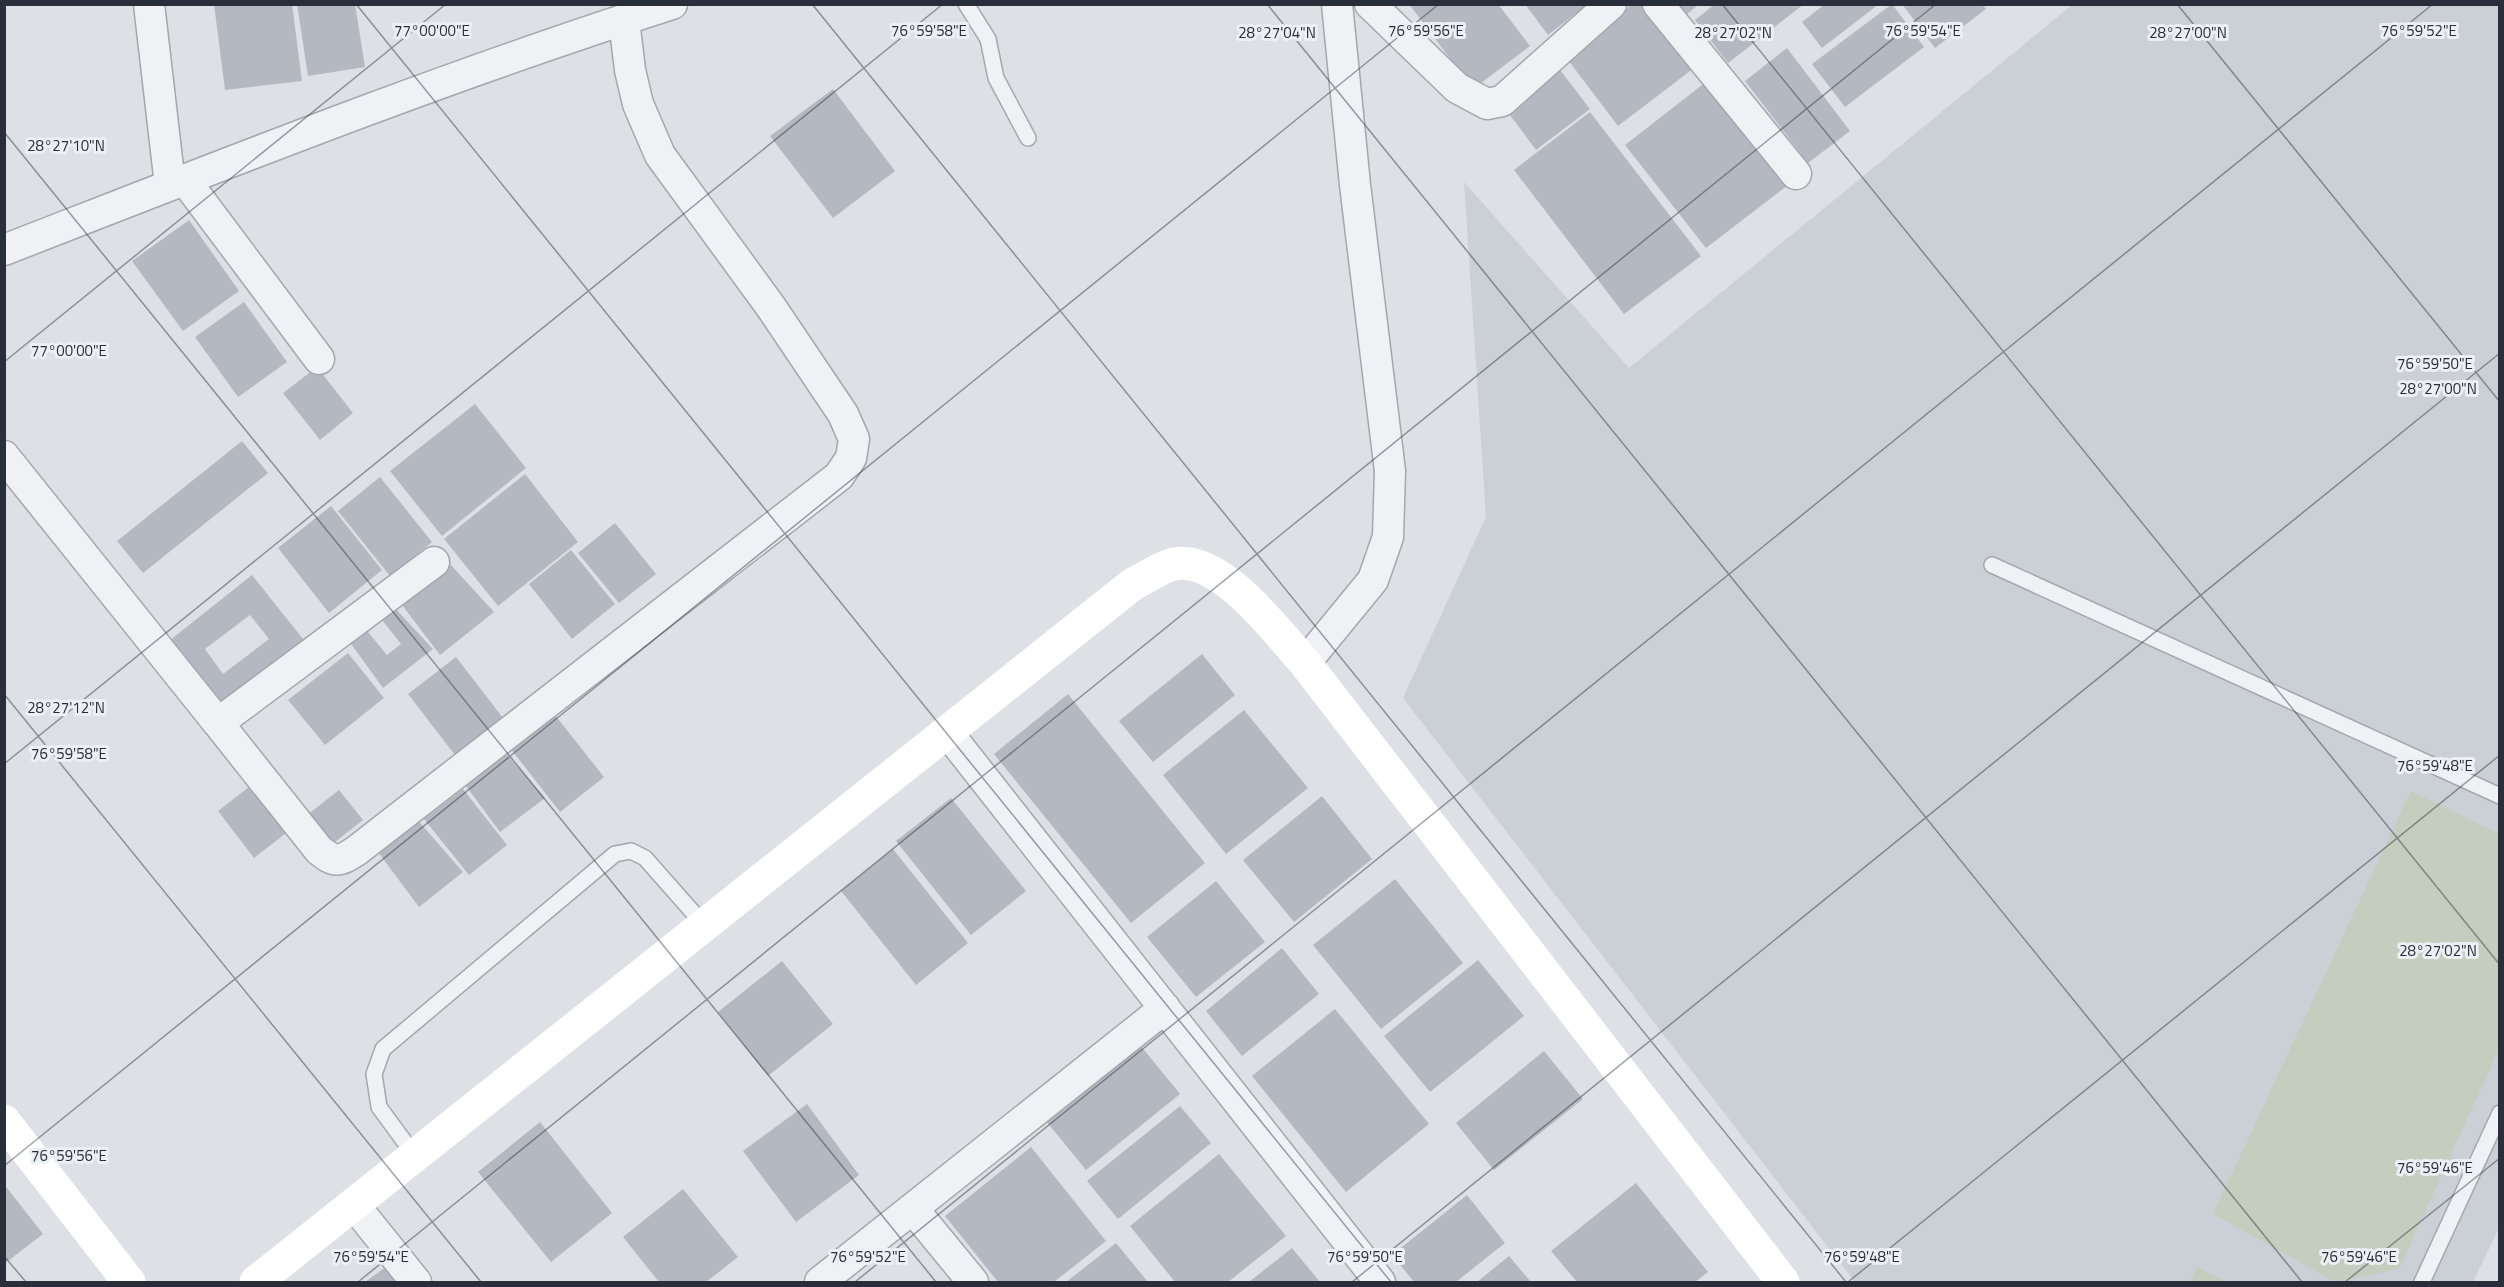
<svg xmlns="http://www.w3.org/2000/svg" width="2504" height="1287" font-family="'Titillium Web',sans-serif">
	<rect width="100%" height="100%" fill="#dde0e5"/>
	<path fill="#cbcfd6" d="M2072,5H2499L2500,1226L2473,1282H1855L1403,698L1486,517L1464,182L1629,368Z"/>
	<path fill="#c3cebf" d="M2411,791L2499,834V1049L2399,1269L2336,1282L2213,1214Z
		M2197,1267L2228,1282H2190Z"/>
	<path fill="#b4b9c1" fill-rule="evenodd" d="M214,4H292L302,81L225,90Z
		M297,4H355L365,67L308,76Z
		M1409,4H1498L1530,46L1473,89Z
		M1525,4H1588L1548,35Z
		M1632,4H1646L1694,68L1618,126L1565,56Z
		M1678,4H1699L1686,15Z
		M1715,4H1804L1728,63L1695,20Z
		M1825,4H1879L1822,48L1802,22Z
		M1892,4L1924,47L1845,107L1812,64Z
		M1902,4H1982L1986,9L1935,48Z
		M1787,48L1850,131L1808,163L1745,81Z
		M1554,62L1590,109L1536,150L1501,103Z
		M1711,78L1792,182L1706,248L1625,145Z
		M833,89L895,171L833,218L770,136Z
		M1590,112L1701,256L1624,314L1514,170Z
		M189,220L239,291L183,331L132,261Z
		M244,302L287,362L238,397L195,337Z
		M317,367L353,413L320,440L283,393Z
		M475,404L526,468L442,536L390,471Z
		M242,441L268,473L143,573L117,541Z
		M525,474L578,542L498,606L444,539Z
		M380,477L432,542L390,576L338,511Z
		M331,506L382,570L329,613L278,548Z
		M615,523L656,574L619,603L578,553Z
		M571,550L615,604L572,639L529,584Z
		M449,563L494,612L440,655L399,601Z
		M252,575L303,639L215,710L164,645ZM250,615L269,639L223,674L205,649Z
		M392,605L433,649L383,688L346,637ZM382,620L401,644L387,655L368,632Z
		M348,653L384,698L325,745L288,700Z
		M1202,654L1235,695L1153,762L1119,721Z
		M456,657L503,718L455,755L408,694Z
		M1068,694L1205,863L1131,923L994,754Z
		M551,710L604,777L560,812L507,744Z
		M1244,710L1308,788L1226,854L1163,775Z
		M501,748L545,798L500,832L460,778Z
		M258,780L294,827L254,858L218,811Z
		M463,789L507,845L469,875L424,819Z
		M339,790L363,820L326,849L302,819Z
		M1322,796L1372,859L1294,922L1243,860Z
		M951,798L1026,891L971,935L896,841Z
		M415,817L463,872L419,907L378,852Z
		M893,849L968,943L916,985L841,891Z
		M1395,879L1463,963L1381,1029L1313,945Z
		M1216,881L1265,942L1196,997L1147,937Z
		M1282,948L1319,994L1242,1056L1206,1011Z
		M1478,960L1524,1016L1430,1092L1384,1036Z
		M782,961L833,1024L768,1076L718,1012Z
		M1335,1009L1429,1124L1346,1192L1252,1076Z
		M1136,1040L1180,1094L1086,1170L1042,1116Z
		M1544,1051L1583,1099L1494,1170L1456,1123Z
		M807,1104L859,1175L796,1222L743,1151Z
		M1180,1106L1211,1143L1118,1219L1087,1181Z
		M540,1122L612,1213L551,1262L478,1172Z
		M1031,1147L1106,1241L1054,1282H998L945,1216Z
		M1219,1154L1286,1236L1228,1282H1175L1130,1226Z
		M1636,1183L1708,1272L1695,1282H1577L1551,1251Z
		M4,1184L43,1234L4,1264Z
		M683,1189L738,1257L706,1282H659L623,1237Z
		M1467,1195L1505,1243L1456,1282H1414L1392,1255Z
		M1116,1243L1148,1282H1066Z
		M1292,1248L1320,1282H1249Z
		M1509,1256L1531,1282H1477Z
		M386,1267L398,1282H365Z"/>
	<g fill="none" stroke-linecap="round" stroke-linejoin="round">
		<defs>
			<path id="lane" d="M966,4L988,39L996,78L1028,138
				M1992,565L2500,796
				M415,1156L379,1107L374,1074L383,1049L615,854L631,851L645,858L705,926
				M2422,1282L2500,1113"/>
			<path id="street" d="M149,4L170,185
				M1370,4L1457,88L1487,104L1502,101L1611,4
				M1658,4L1796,174
				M185,180L319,359
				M4,250C225,164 446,76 672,4
				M4,456L218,723
				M434,562L218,723L319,850C335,863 339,862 356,851L839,476L851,458L854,439L843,414L771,307L660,155L638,104L630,70L624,20
				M1305,663L1373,580L1388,537L1390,471L1355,185L1337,4
				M948,733L1380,1282
				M354,1205L416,1282
				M913,1209L973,1282
				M820,1282L1165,1008"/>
		</defs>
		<use href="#lane" stroke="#a3a7ae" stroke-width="18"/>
		<use href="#street" stroke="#a3a7ae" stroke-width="33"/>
		<use href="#lane" stroke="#eff1f4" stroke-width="15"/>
		<use href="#street" stroke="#eff1f4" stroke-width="30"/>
		<path stroke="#fff" stroke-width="33" d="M4,1121L129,1282
			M256,1282L1133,584C1144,579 1163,566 1174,564C1221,555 1277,632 1305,663L1783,1282"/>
	</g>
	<path fill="none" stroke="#282f3a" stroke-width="1.5" stroke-opacity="0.45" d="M356,4L1391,1282M812,4L1846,1282M1267,4L2302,1282M1722,4L2500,965M2177,4L2500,402M4,132L936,1282M4,362L446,4M4,694L481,1282M4,764L943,4M4,1166L1439,4M4,1256L26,1282M358,1282L1936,4M855,1282L2433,4M1352,1282L2500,353M1848,1282L2500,755M2345,1282L2500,1158"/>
	<g font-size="15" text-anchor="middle" fill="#282f3a" stroke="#eceff3" stroke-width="6" stroke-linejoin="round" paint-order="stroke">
		<text x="432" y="36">77°00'00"E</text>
		<text x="929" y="36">76°59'58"E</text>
		<text x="1426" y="36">76°59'56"E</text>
		<text x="1923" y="36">76°59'54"E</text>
		<text x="2419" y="36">76°59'52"E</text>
		<text x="1277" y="38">28°27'04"N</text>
		<text x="1733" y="38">28°27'02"N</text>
		<text x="2188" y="38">28°27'00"N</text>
		<text x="66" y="151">28°27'10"N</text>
		<text x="69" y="356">77°00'00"E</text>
		<text x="2435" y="369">76°59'50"E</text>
		<text x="2438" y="394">28°27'00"N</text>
		<text x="66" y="713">28°27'12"N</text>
		<text x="69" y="759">76°59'58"E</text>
		<text x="2435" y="771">76°59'48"E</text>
		<text x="2438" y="956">28°27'02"N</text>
		<text x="69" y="1161">76°59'56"E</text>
		<text x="2435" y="1173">76°59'46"E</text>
		<text x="371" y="1262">76°59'54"E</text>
		<text x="868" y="1262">76°59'52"E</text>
		<text x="1365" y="1262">76°59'50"E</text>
		<text x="1862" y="1262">76°59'48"E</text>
		<text x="2359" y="1262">76°59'46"E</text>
	</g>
	<rect width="2504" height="1287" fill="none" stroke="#282f3a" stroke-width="12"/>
</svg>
